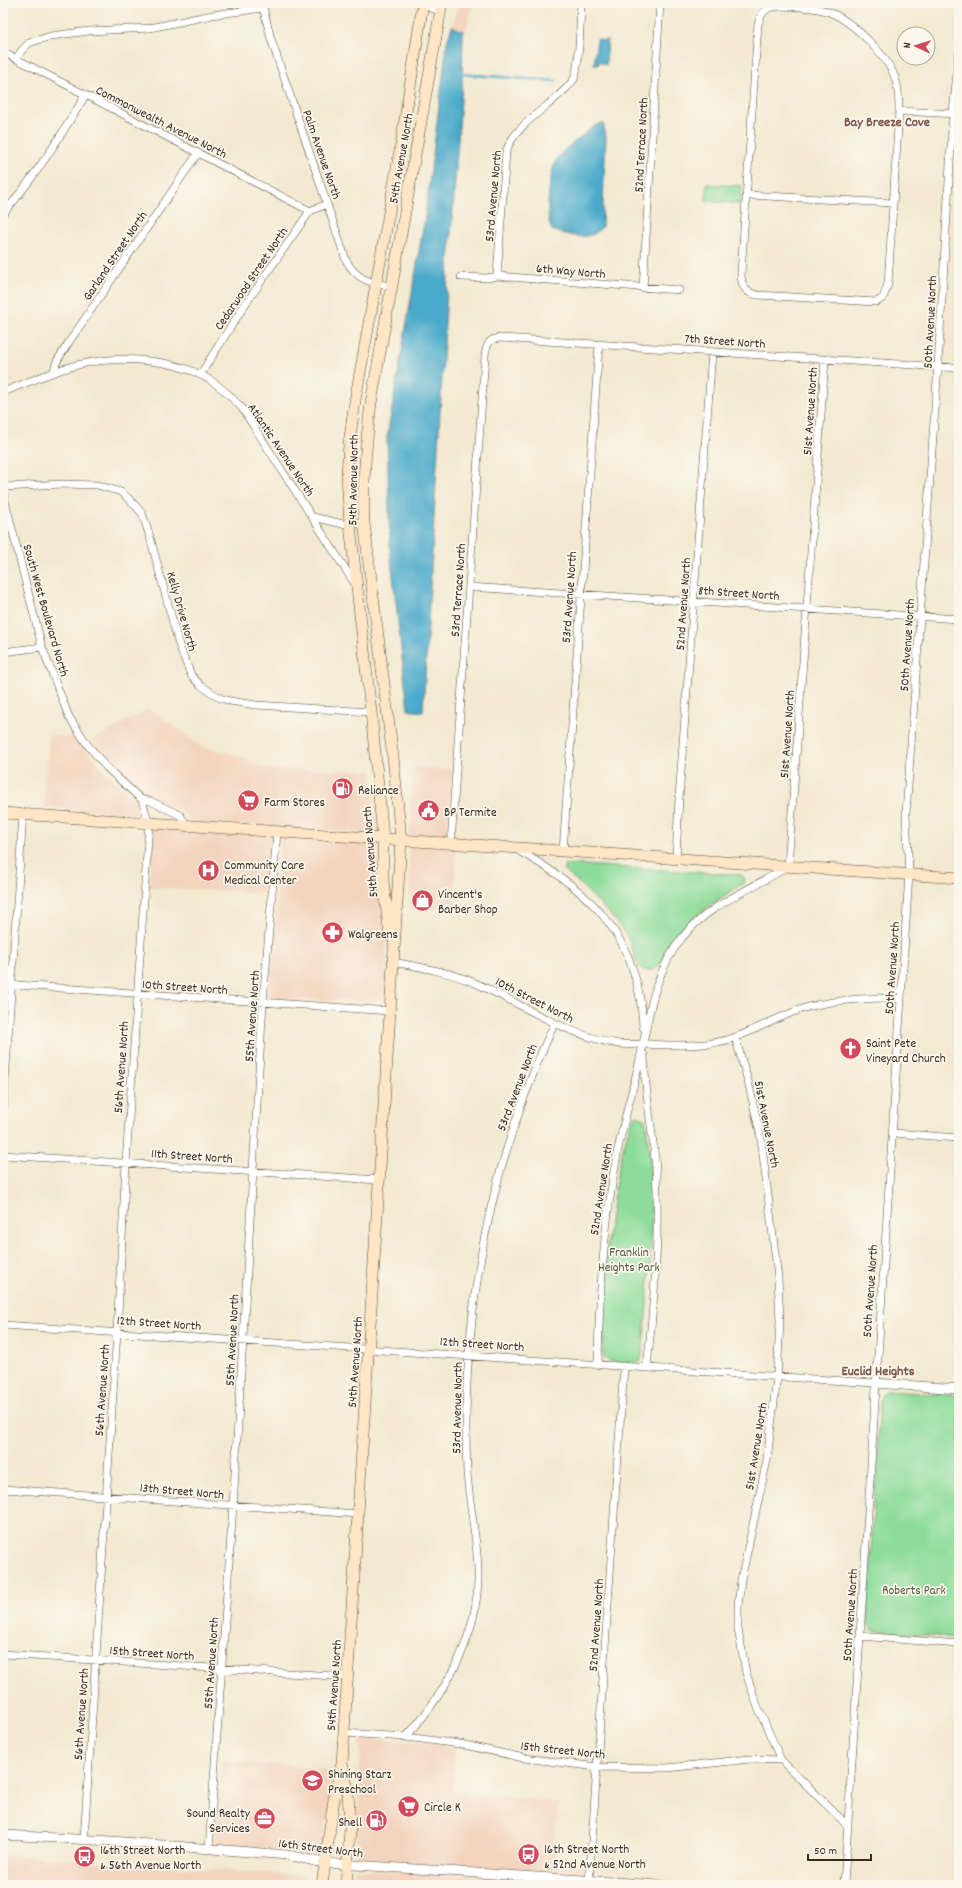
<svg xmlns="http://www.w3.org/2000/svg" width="962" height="1888" font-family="Dekko,sans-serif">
	<rect width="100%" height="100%" fill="#fbf7ec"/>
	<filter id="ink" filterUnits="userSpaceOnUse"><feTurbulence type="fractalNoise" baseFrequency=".025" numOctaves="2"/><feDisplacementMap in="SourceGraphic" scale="8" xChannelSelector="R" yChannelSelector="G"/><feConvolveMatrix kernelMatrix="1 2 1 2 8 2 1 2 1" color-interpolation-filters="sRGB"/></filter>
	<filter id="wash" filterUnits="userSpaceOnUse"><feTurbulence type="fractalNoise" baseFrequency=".012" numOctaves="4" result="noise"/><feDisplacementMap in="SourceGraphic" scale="16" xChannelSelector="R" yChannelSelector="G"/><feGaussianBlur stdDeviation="0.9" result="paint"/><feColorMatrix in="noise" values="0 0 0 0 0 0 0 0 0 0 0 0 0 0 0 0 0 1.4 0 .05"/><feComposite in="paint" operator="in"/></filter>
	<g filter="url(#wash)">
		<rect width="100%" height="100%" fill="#f2e9d0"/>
		<path fill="#f3d4be" d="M460,3H473L463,41V31L452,26Z
			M148,709L181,730L201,747L232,754L266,769L372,771L377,834L190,821L182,811L144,795L110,764L90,739L94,740Z
			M49,735L77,738L103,769L137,801L143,819L130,813L43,808Z
			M412,768L451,770L446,838L409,836Z
			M153,828L272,836L267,893L149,887Z
			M281,836L378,843V881L386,941V1001L270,999Z
			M409,845L456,848L454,908L410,909Z
			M361,1739L404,1741L407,1743L408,1741L455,1747L453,1791L558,1803L553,1860L586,1862L585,1876L355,1860Z
			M220,1760L335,1770L320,1857L288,1851L215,1845Z
			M3,1855L306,1876V1885H3Z
			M355,1869L585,1884L354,1885Z"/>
		<path fill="#8ddc9b" stroke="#64835c" d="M707,184L742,186L740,204L706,201Z
			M569,864L742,875L745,880L744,883L710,905L680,931L659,965C654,970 647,973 641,968C635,963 633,949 630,942C627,935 621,928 616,922C605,908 592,896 579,883C574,879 567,875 564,869V866Z
			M637,1115L645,1119C649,1140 650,1163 651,1185C653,1243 648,1299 642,1356L640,1362C630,1363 612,1364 604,1358L603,1353C604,1322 604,1290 606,1259C608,1233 620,1130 637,1115Z
			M886,1391L959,1395V1638L879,1631L872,1630L867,1621L880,1400L882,1394Z"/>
		<path fill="#4caacb" stroke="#446a74" d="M452,26L463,31L462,87L447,290L423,712L408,710L390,551L387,437L425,217L447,42Z
			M597,39H600V41L608,40L606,65L599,62L598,65L594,64Z
			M603,123L606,136L602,227C590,243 568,235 552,230C544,218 549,170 558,157C565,148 586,133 596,125Z"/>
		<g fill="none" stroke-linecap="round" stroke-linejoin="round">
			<path stroke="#4caacb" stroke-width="2.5" d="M460,74L556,81"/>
		</g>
	</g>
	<g filter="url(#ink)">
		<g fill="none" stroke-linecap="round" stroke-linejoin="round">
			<defs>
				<path id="minor" d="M262,3L271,39L346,260C356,280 371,283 391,286
					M421,4L439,11
					M780,6C796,7 814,6 829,12C852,21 889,56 896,81C899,91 899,101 899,111L888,284L883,298L876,302L758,295C745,293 741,286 741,273L758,24C762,11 766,7 780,6Z
					M3,52L310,211
					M16,59L22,50L29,43L51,36L89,31L150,28L212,15L263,8
					M899,111L959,114
					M747,195L893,203
					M3,214C35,177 60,137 85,96
					M497,276L506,152C513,129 540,112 557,97C563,91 570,86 574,79C580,66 580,20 581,3
					M461,277L487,278L497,276L679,290
					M643,288L660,3
					M53,373L57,361L69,342L198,153
					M200,375L244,306L310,211L327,204
					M3,392C27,383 52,371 77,365C118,355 178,358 213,382C224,389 233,399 242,408L355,584
					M3,487L63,484L97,485L121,492L129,499L142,513L150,537L179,645L191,675L200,685L220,698L230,701L256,705L371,712
					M3,493L42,647L69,717L87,744L106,767L142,800L149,824L126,1163L117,1332L84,1839
					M313,517L343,524L364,523
					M469,587L959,619
					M3,652L42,647
					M142,800L150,801L180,815L187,825
					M451,843L485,356C486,345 489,338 501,338L959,368
					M517,850C592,891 639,937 643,1027
					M563,851L599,345
					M676,859L679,798L712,352
					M393,962C420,967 450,972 475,983C523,1004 566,1036 619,1044C627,1045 635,1044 643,1044C673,1045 707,1048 736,1037C760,1028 783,1014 808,1007C839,999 869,998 901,998
					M3,984L390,1011
					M735,1037L748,1081L761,1138L778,1278L780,1322L777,1377L772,1418L767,1460L741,1580L738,1606V1629L746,1673L757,1705L781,1760L848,1826
					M644,1055C645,1094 653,1132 656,1170C660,1236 654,1302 647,1367
					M3,1111L23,814
					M892,1133L959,1138
					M3,1155L379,1180
					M3,1325L875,1383
					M598,1364C599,1293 604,1224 617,1154C623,1123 632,1093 639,1063C649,1019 652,975 682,938C709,903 752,890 788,866L825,360
					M3,1489L358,1514
					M860,1636L959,1644
					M3,1654L348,1677
					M344,1733L406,1737L460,1744L524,1758L598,1767L667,1768L750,1759L781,1760
					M406,1737C448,1690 480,1633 478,1569C477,1537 469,1504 467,1472C465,1425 466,1377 471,1330C481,1223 510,1121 554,1024
					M209,1849L233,1506L263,1003L277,832
					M589,1885L624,1366
					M844,1885L909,874L906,814L938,366L953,113L959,53"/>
				<path id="tertiary" d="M875,1383L959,1389
					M3,1835L111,1841L288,1855L324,1863L659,1885"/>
				<path id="secondary" d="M3,813L959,878
					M390,936L383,881V838L371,712L350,525L347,474L349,444L355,401L400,151L423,3
					M343,1767L348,1791L350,1829L346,1885
					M322,1885L334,1799L342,1763L401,840L394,766L364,523C362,483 366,443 371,403L442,3"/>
			</defs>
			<use href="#minor" stroke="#564739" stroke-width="8"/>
			<use href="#tertiary" stroke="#564739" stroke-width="10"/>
			<use href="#secondary" stroke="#564739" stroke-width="12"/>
			<use href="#minor" stroke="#fff" stroke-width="7"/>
			<use href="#tertiary" stroke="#fff" stroke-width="9"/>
			<use href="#secondary" stroke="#fde5c5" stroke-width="11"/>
		</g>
	</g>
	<defs>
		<symbol id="fuel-disc" viewBox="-11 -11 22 22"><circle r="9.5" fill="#d1495b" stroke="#fbf7ec"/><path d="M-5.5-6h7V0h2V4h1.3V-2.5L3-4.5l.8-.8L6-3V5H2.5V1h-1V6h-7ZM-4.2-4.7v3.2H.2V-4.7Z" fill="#fff"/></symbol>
		<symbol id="supermarket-disc" viewBox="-11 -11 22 22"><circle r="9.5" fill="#d1495b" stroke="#fbf7ec"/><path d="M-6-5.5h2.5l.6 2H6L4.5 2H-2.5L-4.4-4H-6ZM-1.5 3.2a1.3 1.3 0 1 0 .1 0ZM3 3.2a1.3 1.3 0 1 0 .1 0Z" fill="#fff"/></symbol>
		<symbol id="civic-disc" viewBox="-11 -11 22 22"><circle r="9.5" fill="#d1495b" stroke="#fbf7ec"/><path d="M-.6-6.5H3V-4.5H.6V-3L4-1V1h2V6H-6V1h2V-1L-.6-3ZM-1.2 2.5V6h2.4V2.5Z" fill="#fff"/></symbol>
		<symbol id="hospital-disc" viewBox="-11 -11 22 22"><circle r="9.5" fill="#d1495b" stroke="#fbf7ec"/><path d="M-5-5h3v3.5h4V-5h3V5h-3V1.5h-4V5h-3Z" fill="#fff"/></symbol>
		<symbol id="shop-disc" viewBox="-11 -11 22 22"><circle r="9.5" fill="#d1495b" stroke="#fbf7ec"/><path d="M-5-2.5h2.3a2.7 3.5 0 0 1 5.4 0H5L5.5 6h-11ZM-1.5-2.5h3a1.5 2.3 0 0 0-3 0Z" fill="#fff"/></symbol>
		<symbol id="pharmacy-disc" viewBox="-11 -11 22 22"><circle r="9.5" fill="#d1495b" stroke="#fbf7ec"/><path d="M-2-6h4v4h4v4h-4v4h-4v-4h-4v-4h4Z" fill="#fff"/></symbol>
		<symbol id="church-disc" viewBox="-11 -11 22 22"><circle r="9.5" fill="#d1495b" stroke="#fbf7ec"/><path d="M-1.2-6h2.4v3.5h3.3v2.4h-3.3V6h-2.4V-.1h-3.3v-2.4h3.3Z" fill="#fff"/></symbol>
		<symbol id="school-disc" viewBox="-11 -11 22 22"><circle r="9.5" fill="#d1495b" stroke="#fbf7ec"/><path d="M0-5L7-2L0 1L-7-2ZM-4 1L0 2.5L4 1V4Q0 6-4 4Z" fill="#fff"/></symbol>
		<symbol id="office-disc" viewBox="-11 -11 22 22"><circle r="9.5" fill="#d1495b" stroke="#fbf7ec"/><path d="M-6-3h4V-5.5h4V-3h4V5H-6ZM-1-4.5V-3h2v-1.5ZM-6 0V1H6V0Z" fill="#fff"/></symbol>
		<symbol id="bus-disc" viewBox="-11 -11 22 22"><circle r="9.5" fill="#d1495b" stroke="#fbf7ec"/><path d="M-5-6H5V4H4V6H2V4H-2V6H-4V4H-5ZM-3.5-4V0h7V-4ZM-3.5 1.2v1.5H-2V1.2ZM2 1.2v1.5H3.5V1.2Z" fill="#fff"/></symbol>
	</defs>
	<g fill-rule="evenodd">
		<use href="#fuel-disc" x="330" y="776" width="25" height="25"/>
		<use href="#supermarket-disc" x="236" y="788" width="25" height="25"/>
		<use href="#civic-disc" x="416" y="798" width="25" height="25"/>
		<use href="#hospital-disc" x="196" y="858" width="25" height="25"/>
		<use href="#shop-disc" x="410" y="888" width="25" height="25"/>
		<use href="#pharmacy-disc" x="320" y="920" width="25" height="25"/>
		<use href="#church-disc" x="838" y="1036" width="25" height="25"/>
		<use href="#school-disc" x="300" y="1768" width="25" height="25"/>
		<use href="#supermarket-disc" x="396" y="1794" width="25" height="25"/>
		<use href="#office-disc" x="252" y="1806" width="25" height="25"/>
		<use href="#fuel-disc" x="364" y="1808" width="25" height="25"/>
		<use href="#bus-disc" x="516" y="1842" width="25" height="25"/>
		<use href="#bus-disc" x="72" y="1844" width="25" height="25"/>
	</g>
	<g text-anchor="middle" stroke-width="3.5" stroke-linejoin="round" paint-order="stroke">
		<g font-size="13" fill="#3b2a1e" stroke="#fbf7ec">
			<text transform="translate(162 121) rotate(27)" y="5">Commonwealth Avenue North</text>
			<text transform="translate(640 145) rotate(-87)" y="5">52nd Terrace North</text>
			<text transform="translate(323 154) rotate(71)" y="5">Palm Avenue North</text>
			<text transform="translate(400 158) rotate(-80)" y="5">54th Avenue North</text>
			<text transform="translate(492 196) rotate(-85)" y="5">53rd Avenue North</text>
			<text transform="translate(114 255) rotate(-56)" y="5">Garland Street North</text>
			<text transform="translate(571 270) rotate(5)" y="5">6th Way North</text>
			<text transform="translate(250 278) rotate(-56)" y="5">Cedarwood Street North</text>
			<text transform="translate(929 322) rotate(-87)" y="5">50th Avenue North</text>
			<text transform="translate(725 340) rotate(4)" y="5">7th Street North</text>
			<text transform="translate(809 411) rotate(-86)" y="5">51st Avenue North</text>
			<text transform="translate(282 449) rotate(56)" y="5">Atlantic Avenue North</text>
			<text transform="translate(352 480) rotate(-89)" y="5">54th Avenue North</text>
			<text transform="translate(457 590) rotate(-86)" y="5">53rd Terrace North</text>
			<text transform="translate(739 592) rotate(4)" y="5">8th Street North</text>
			<text transform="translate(568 597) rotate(-86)" y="5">53rd Avenue North</text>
			<text transform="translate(682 604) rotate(-86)" y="5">52nd Avenue North</text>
			<text transform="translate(47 610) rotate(74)" y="5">South West Boulevard North</text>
			<text transform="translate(183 611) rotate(74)" y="5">Kelly Drive North</text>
			<text transform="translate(906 645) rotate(-86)" y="5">50th Avenue North</text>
			<text transform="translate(786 734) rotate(-86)" y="5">51st Avenue North</text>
			<text transform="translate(369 852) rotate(-94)" y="5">54th Avenue North</text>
			<text transform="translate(891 968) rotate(-86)" y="5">50th Avenue North</text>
			<text transform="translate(185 986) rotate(4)" y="5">10th Street North</text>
			<text transform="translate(535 999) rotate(27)" y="5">10th Street North</text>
			<text transform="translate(251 1016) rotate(-86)" y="5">55th Avenue North</text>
			<text transform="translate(120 1067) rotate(-86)" y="5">56th Avenue North</text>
			<text transform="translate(516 1087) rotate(-69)" y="5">53rd Avenue North</text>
			<text transform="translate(768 1124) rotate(79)" y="5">51st Avenue North</text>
			<text transform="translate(192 1155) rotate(4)" y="5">11th Street North</text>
			<text transform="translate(600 1189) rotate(-81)" y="5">52nd Avenue North</text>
			<text transform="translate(869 1291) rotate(-86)" y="5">50th Avenue North</text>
			<text transform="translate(159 1322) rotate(4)" y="5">12th Street North</text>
			<text transform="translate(231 1340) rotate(-87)" y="5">55th Avenue North</text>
			<text transform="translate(482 1343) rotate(4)" y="5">12th Street North</text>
			<text transform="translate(354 1362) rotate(-86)" y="5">54th Avenue North</text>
			<text transform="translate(101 1390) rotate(-86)" y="5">56th Avenue North</text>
			<text transform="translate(456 1408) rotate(-89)" y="5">53rd Avenue North</text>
			<text transform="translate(755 1446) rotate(-81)" y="5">51st Avenue North</text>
			<text transform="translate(182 1490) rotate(5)" y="5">13th Street North</text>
			<text transform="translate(849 1615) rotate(-86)" y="5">50th Avenue North</text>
			<text transform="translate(595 1625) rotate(-86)" y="5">52nd Avenue North</text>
			<text transform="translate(152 1652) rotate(4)" y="5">15th Street North</text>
			<text transform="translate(210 1663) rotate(-86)" y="5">55th Avenue North</text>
			<text transform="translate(333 1685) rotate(-86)" y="5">54th Avenue North</text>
			<text transform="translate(80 1714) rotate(-86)" y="5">56th Avenue North</text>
			<text transform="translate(563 1749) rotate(6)" y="5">15th Street North</text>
			<text transform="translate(321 1847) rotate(7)" y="5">16th Street North</text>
		</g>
		<g font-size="13" fill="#3b2a1e" stroke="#fbf7ec" text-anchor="start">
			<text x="358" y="794">Reliance</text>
			<text x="264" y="806">Farm Stores</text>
			<text x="444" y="816">BP Termite</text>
			<text x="224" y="869">Community Care<tspan x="224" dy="15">Medical Center</tspan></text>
			<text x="438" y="898">Vincent's<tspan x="438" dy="15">Barber Shop</tspan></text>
			<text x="348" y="938">Walgreens</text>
			<text x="866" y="1047">Saint Pete<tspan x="866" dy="15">Vineyard Church</tspan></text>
			<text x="328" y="1778">Shining Starz<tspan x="328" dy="15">Preschool</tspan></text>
			<text x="424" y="1811">Circle K</text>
			<text x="250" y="1817" text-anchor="end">Sound Realty<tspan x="250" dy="15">Services</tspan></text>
			<text x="362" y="1826" text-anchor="end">Shell</text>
			<text x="544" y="1853">16th Street North<tspan x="544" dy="15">&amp; 52nd Avenue North</tspan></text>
			<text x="100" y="1854">16th Street North<tspan x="100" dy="15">&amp; 56th Avenue North</tspan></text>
		</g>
		<g font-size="13" fill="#50563d" stroke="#fbf7ec">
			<text x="629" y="1256">Franklin<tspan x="629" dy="15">Heights Park</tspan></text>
			<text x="914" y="1594">Roberts Park</text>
		</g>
		<g font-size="14" font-weight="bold" fill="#7e564c" stroke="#fbf7ec">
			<text x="887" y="126">Bay Breeze Cove</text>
			<text x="878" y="1375">Euclid Heights</text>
		</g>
	</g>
	<rect width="962" height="1888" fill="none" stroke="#fbf7ec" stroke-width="16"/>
	<g transform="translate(916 46) rotate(274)"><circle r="19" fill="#fbf7ec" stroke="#aea59a"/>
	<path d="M0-3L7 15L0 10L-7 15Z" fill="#d1495b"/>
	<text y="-6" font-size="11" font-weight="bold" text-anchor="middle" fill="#3b2a1e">N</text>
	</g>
	<path d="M808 1854v6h63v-6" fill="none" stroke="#3b2a1e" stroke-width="2"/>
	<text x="814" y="1854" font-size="12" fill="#3b2a1e" stroke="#fbf7ec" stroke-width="3" paint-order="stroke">50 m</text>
</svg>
